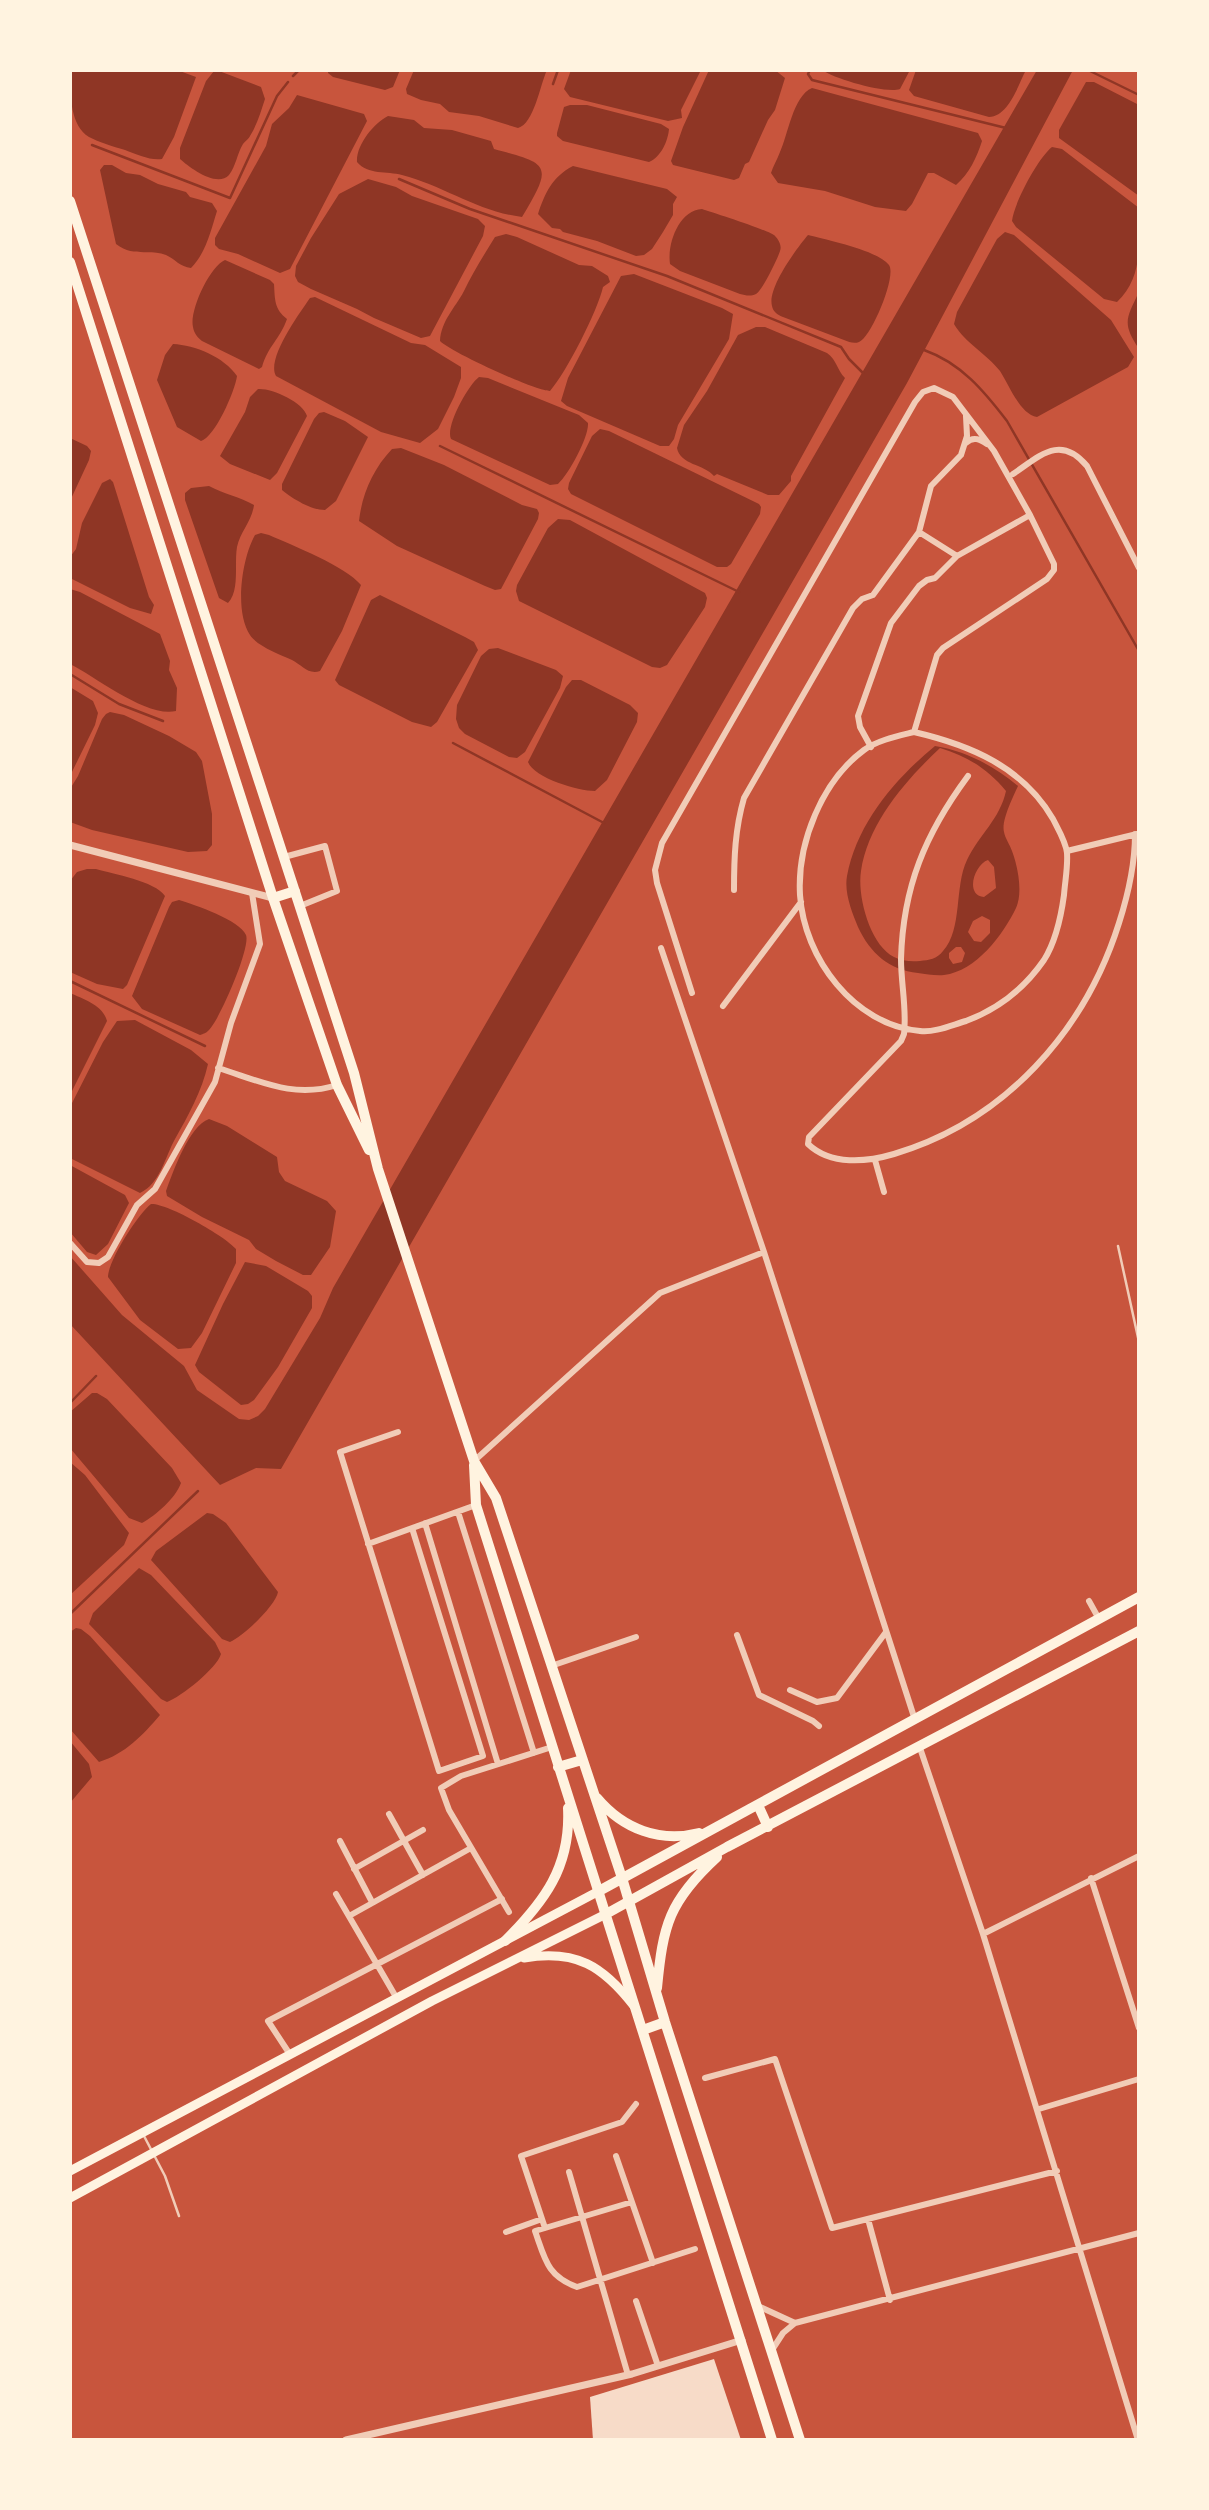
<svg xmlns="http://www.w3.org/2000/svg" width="1209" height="2510" font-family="Signika,sans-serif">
	<rect width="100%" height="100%" fill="#c8553d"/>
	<path fill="#8f3625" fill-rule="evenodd" d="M70,70H177L196,77L174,137L162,159C151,161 136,154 125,150C115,147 98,142 89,137C69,125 70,90 70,70Z
		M328,70H400L393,87L385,90L333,77L328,73Z
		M414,70H547C540,85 534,124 518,128L479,116L449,112L440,104L421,100L407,94L406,89Z
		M571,70H701L681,110L682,118L668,121L570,97L564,89Z
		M709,70H775L785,78L775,110L768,120L749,162L745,164L739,178L734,180L673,165L671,161L683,127Z
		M822,70H910L900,89C886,94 835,79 822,70Z
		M916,70H1026C1018,85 1009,116 989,117L914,96L909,90Z
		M1037,70H1073L907,383L281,1469L256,1468L220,1485L70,1324V1256L122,1315L184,1366L197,1390L239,1419L249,1420L258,1416L265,1409L320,1318L333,1288Z
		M214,71H219L261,87L265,99C261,111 257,125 250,136C249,139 245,141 243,144C237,154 236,166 229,175C217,188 190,168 180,159V148L206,81Z
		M1086,82H1094L1139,105V196L1059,138V130Z
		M812,88L978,133L982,141C977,157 969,174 956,185L934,173H928L912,204L906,211L875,207L825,191L778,183L771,173C773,166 777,160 780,152C788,135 793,96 812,88Z
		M297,95L364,114L367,121L290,269L280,273L238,254L219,249L215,245V238L266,146L272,124L289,108Z
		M570,105H587L661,124L669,129C668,141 661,157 649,162L563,141L557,136V133L564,107Z
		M388,116L414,120L424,128L452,130L491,141L494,149C549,164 554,164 522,217C479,212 444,186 402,175C387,171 368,175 357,162C356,145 374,123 388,116Z
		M1052,147L1062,149L1139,208C1139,240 1144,277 1117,302L1104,299L1016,227L1012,221C1014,203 1038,158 1052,147Z
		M104,165H112L126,173L140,175L158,184L186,192L190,197L212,203L217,211C211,230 206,253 191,268C180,267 175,259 166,255C149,248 134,258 116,244L100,170Z
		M573,166L667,189L677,197L673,204V215L663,232L652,249L644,255L636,256L597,241L563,232L560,229L552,228L538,214C545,193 552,177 573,166Z
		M368,179L396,187L412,196L478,219L485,226L483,236L430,336L421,338L374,318L357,309L311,289L298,282L295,276L296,266L311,238L339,194Z
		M702,209C714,213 771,231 775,236C779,240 782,246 780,251C778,258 762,291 756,294C750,297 745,295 740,294L680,271L670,264C667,244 679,210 702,209Z
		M1005,232L1014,235L1111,320L1134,357L1128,367L1037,417C1020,414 1009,385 1000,371C987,354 965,343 954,324L957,312L997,239Z
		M506,234L517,237L579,265L592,266L608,276L610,282L603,287C598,310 566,373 550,391C535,391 451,352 440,341C441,321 455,308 464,291C473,272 484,255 495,237Z
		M808,235C827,240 877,250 889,265C897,276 871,338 859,342C854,344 849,342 844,340L783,317C778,315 773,312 772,306C767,288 797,248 808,235Z
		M225,260L270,280L274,284C275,299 274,309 287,319C280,339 268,346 262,367L259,369L202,341C197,337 194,333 193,327C189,311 210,266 225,260Z
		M634,274L722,308L733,314L729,339L678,425L674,439L669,446H660L567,406L561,401L568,378L621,276Z
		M1139,292V349C1122,323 1126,319 1139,292Z
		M315,297L411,343L425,345L461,367V378L454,397L438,429L420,443L381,432L276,376C266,359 299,314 310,298Z
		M756,327H765L827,353C837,360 837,370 845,378L791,476V481L779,495H768L717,474L714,476C704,464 680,465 677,448L684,425L707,391L738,335Z
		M173,344C195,345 224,357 237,376C235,391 215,437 201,441L177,427L157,380L165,355Z
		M479,377L488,378L579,415L588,423C589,437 569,474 558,484L550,485L451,439C445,427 468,385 479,377Z
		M258,389C272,388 303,402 307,416L277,473L270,480L230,464L220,456L245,412L250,397Z
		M324,412L345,421L368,437L336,501L325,510C311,510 293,499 282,490V484L314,419L319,413Z
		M600,429L609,431L759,504L761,507L760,514L731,564L727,567H717L571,494L568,489L569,483L592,436Z
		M70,438L87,446L91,451L89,460L70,501Z
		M401,448L444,465L522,505L537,509L539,513L538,519L501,589L495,590L485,586L397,546L359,521C362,494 373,469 392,449Z
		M110,479L113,482L149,597L154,605L151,614L130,608L70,578V557L76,549L82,523L102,483Z
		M209,486C224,494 240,497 254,505C252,521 240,532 237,547C234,564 240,590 228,603L219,598L185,500V493L191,488Z
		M558,519L570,520L705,593L707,598L705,607L667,665L660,668L652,667L519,601L516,591L517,585L548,528Z
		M261,533L269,535C294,546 345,566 361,585L342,631L320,671C308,675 302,665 292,660C279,654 257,646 250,635C234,611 242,558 255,535Z
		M70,589L80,592L160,634L170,661L169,670L177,688L176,711C147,718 96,677 70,664Z
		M380,595L465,637L474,642L478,650L437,722L431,727L412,722L347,689L339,685L335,680L371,600Z
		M498,648L556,670L563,676L560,688L525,752L517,758L509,757L465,734L459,728L456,719L457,705L481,656L489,649Z
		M572,680H581L630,705L638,713L637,722L607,780L595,791C578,791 534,778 528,762L566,687Z
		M70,687L93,701L98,713L95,725L70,776Z
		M110,712L124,715L169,736L196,752L202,761L212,814V845L207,851L188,852L92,830L70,822V789L78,776L102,719L106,714Z
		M935,746C966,751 994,766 1018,786C1013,797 1001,821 1004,832C1005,838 1010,845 1012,851C1018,867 1023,893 1016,908C1003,935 976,971 944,975C936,976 926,974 918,973C889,970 870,953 858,927C852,912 844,893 847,876C857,823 895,779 935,746ZM940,748C967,756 988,769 1006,791C1000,819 979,835 967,860C954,887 963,929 943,951C937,959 929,960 920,961C911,962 902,961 894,957C870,945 857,896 861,871C868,823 906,780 940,748ZM988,860L994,867L996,888L984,897C964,895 975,864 988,860ZM982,916L990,920V933L981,942L974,941L968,932L973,921ZM956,947H961L965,953L962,962L953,964L949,958V953Z
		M87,869H96C113,874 155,881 165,896L127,985L123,989L97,984L70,972V881L77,872Z
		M179,900C195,905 240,920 246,935C251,947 220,1019 209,1030C205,1034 205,1033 200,1035L142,1009L132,996L169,907L172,902Z
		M70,993C83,999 103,1005 107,1021L70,1095Z
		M135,1020L191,1050L208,1064C202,1091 188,1116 175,1139C165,1157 160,1184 140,1193L70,1158V1107L103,1042L117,1021Z
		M209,1119L227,1126L277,1157L279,1172L285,1181L327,1201L336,1211L330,1247L311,1275H303L276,1261L256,1249L249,1240L202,1217L167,1196L166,1191C173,1172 189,1126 209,1119Z
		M70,1165L125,1195L129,1203L108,1244L96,1255L87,1252L70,1232Z
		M151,1204C167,1203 225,1236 236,1249V1263L202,1333L191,1348L178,1349L140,1320L108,1277C108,1261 138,1214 151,1204Z
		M245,1262L266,1266L308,1291L312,1296V1308L278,1367L254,1400L248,1404L241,1405L199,1372L195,1365L223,1304Z
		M92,1393H97L107,1399L172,1468L181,1483C175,1499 156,1515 142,1523L129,1518L70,1448V1412Z
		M70,1462L85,1475L129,1533L124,1545L70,1595Z
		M207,1513L213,1514L226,1523L278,1592C276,1605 243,1637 230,1642L222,1639L151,1560L156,1551Z
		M139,1568L151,1575L215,1642L221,1654C217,1668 181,1697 167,1702L161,1699L89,1624L93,1613Z
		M76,1628L81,1629L90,1636L160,1715C143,1735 125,1754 99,1762L70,1729V1632Z
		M70,1741L89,1764L92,1777L70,1803Z"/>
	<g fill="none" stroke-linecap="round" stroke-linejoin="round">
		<path stroke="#8f3625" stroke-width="2.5" d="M810,70L808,74L812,80L1006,128
			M1088,70L1139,95
			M293,76L299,70
			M553,84L558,70
			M92,145L230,198L277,96L288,82
			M399,179L470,209L667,276L841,347L849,359L863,373
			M924,350C961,363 984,391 1007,421L1139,651
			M440,446L739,592
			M70,674L119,704L163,721
			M453,743L604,823
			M70,981L205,1046
			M70,1403L96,1376
			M70,1614L198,1491"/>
	</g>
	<path fill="#f7dbc8" d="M714,2359L741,2440H593L590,2397Z"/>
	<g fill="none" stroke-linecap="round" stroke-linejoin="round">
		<path stroke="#f1ccb7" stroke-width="2.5" d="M1118,1246L1139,1342
			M144,2136L165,2176L179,2216"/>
		<path stroke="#f1ccb7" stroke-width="6" d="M966,443C973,436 980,439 987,444
			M1013,474C1040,456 1060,434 1087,466L1139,568
			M919,532L957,556
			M914,732C970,745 1023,767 1053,819C1058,829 1066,842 1067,853C1068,867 1065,881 1064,895C1061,917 1056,941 1044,960C1024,989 998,1009 966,1021C952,1025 934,1033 920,1031C854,1025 804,958 800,895C797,843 822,781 864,750C878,740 898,736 914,732Z
			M871,747L860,727L858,716L891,623L919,586L927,580L935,578L957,556L1030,515
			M968,776C925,834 903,887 901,959C901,984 907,1010 904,1034L901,1041L809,1137L808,1144C831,1166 867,1162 894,1154C1005,1121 1085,1031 1119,923C1128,895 1135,864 1135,834
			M1067,851L1137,834
			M284,857L325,846L337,891L300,906
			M734,890C734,858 735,829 744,798L853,608L862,599L873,595L919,532L931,486L961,455L967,436L966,416
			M661,948L764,1252L915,1720
			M692,993L657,883L655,870L662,843L915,402L923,392L934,388L953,397L994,451L1030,515L1054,564V570L1047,579L943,648L937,655L914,732
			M723,1006L801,902
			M218,1068C260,1081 294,1099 337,1085
			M875,1160L884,1192
			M70,1243L87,1262L99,1263L108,1257L137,1205L155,1189L215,1082L231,1023L260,944L252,893
			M398,1432L340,1452L439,1771L483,1756L412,1528
			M474,1461L660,1293L764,1252
			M458,1512L534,1753
			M425,1523L498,1764
			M368,1544L476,1505
			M1089,1601L1099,1619
			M737,1635L759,1695L813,1721L819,1726
			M551,1666L636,1637
			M790,1690L817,1702L837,1698L886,1632
			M920,1748L983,1934L1138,2440
			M389,1814L423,1875
			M340,1841L372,1902
			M354,1869L423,1830
			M1091,1878L1139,2028
			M336,1894L396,1997
			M509,1912L449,1810L441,1788L461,1776L552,1747
			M349,1916L471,1848
			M983,1934L1139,1856
			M289,2053L268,2021L502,1899
			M705,2078L775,2059L832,2228L1057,2171
			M1039,2109L1139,2079
			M616,2156L653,2263
			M569,2172L628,2375
			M632,2202L535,2231C545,2259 547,2276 577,2287L695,2249
			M868,2219L890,2300
			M545,2228L521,2156L622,2122L636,2104
			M506,2232L542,2219
			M636,2301L658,2366
			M758,2306L795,2323
			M772,2350L783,2333L795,2323L1139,2233"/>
		<path stroke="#f1ccb7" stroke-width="7" d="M70,845L273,898
			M346,2440L632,2374L742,2340"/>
		<path stroke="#fff3e0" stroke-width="9" d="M524,1958C576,1949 603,1966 634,2006
			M70,2171L599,1891
			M70,2198L432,2001L606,1914"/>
		<path stroke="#fff3e0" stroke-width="10" d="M70,201L354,1073L378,1169L474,1461L496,1498L622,1878L665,2022L800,2440
			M70,262L273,898L337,1085L369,1150
			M273,898L295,891
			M474,1465L476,1505L772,2440
			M558,1767L582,1760
			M597,1798C623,1829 660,1843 699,1833
			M758,1805L768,1827
			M599,1891L1139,1597
			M606,1914L727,1847L1139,1631
			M505,1941C544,1902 571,1867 568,1808
			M657,1988C663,1925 669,1901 717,1857
			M643,2030L665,2022"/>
	</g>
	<rect width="1209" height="2510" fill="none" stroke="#fff3e0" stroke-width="144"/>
</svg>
